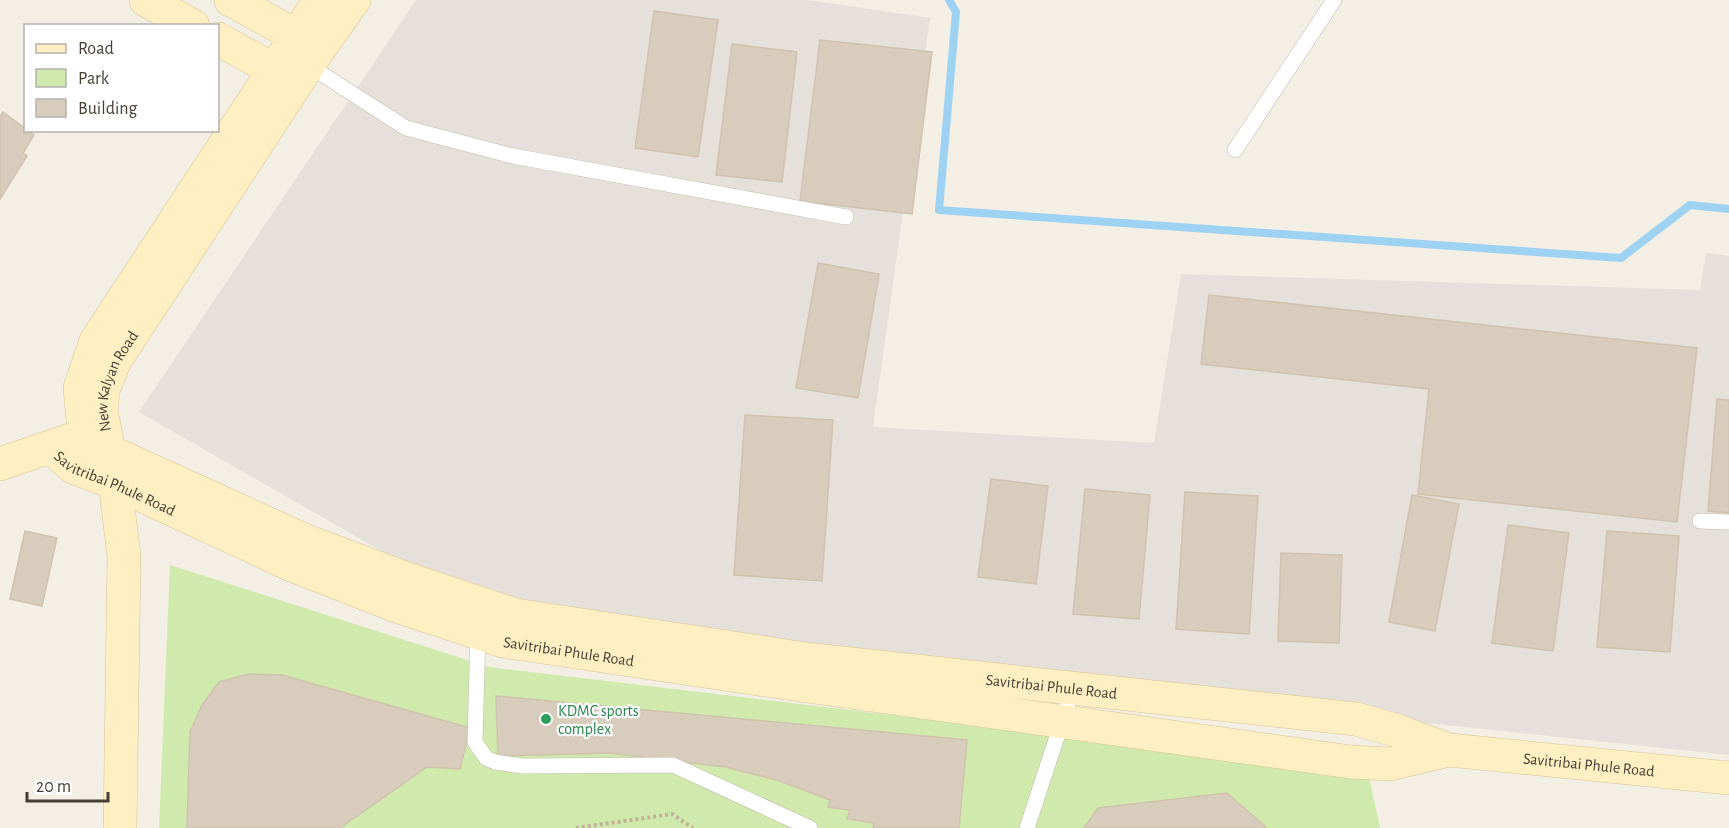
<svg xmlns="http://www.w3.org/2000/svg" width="1729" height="828" font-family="'Alegreya Sans',sans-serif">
	<rect width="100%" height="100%" fill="#f3efe5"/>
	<path fill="#e5e0da" d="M416,0H808L930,18L873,427L1154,443L1181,274L1700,290L1706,253L1729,256V755L512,626L139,412Z"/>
	<path fill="#cfeaac" d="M170,565L489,667L1368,772L1380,828H159Z"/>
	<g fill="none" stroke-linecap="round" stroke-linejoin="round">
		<path stroke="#9ed2f3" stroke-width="8" d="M949,0L956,12L939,210L1621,258L1690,205L1729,209"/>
	</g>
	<path fill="#d8cdbd" stroke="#d0c2ad" stroke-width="1.5" d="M654,11L718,20L698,157L635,148Z
		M820,40L932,52L912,214L800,201Z
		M732,44L797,52L782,182L716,175Z
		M3,112L34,135L23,153L27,156L0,199V117Z
		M818,263L879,274L858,398L796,388Z
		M1209,295L1697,348L1677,522L1418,494L1429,389L1201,364Z
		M1717,399L1729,400V513L1708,511Z
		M745,415L833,420L822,581L734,575Z
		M991,479L1048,486L1036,584L978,577Z
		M1085,489L1150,495L1139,619L1073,614Z
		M1185,492L1258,496L1249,634L1176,629Z
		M1412,495L1459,504L1435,631L1389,622Z
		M1508,525L1569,533L1553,651L1492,643Z
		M25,531L57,538L42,606L10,599Z
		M1607,531L1679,536L1670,652L1597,647Z
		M1281,553L1342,555L1339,643L1278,641Z
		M249,674L282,675L470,728L460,769L427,767L340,828H187L190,732L202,705L219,682Z
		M496,696L967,740L959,828H873L874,823L847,819L850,810L828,807L830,800L780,781L726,767L609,753L498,756Z
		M1227,793L1267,828H1084L1098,808Z"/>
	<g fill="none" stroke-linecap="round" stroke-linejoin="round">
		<defs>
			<path id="lane" d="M308,65L406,128L513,156L846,217
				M1235,150L1334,0
				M1700,521L1729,522
				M478,634L475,742L486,758L495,762L522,766L673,765L810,828
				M1027,828L1073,688"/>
			<g id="secondary">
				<path d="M146,0L193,26"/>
				<path d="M231,0L315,46"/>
				<path d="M218,39L292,80"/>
				<path d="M83,420L80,388L96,341L320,0"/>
				<path id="s1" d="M51,448L73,467L115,483L294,566L394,605L503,641L793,684L1351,762L1390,764L1449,750"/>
				<path id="s2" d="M0,464L70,440H84L306,541L407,579L515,615L805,659L1356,719L1395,730L1449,750L1729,778"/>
				<path id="s3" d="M120,828L124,556L115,483L101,410L103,390L114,362L319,49L354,0"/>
			</g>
		</defs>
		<use href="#lane" stroke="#c2b9aa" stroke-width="16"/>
		<use href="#secondary" stroke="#d6c393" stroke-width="34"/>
		<path stroke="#c2b298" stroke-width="4" stroke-dasharray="3 3" stroke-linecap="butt" d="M576,828L672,814L693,828"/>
		<use href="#lane" stroke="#fff" stroke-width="15"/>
		<use href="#secondary" stroke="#ffefc3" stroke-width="33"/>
	</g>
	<circle fill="#2e9e5b" stroke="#fff" stroke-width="2" cx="546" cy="719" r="6"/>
	<g text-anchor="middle" stroke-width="4.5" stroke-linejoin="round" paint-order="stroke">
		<g font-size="16" fill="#463f34" stroke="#fff">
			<text dy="6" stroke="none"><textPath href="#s3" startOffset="452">New Kalyan Road</textPath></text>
			<text dy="6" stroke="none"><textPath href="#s1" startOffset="74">Savitribai Phule Road</textPath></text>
			<text dy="6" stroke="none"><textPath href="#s1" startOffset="560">Savitribai Phule Road</textPath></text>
			<text dy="6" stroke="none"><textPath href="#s2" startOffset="1095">Savitribai Phule Road</textPath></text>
			<text dy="6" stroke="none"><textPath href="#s2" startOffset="1640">Savitribai Phule Road</textPath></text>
		</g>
		<g font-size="16" fill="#27864d" stroke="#fff" text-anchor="start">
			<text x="558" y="716">KDMC sports<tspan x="558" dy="18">complex</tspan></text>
		</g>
	</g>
	<rect x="24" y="24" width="195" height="108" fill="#ffffff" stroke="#b5b2ae" stroke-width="1.5"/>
	<rect x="36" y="44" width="30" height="9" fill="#ffefc3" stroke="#b5b2ae" stroke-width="1.5"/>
	<text x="78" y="54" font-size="18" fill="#463f34">Road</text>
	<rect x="36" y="69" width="30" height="18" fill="#cfeaac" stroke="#b5b2ae" stroke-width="1.5"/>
	<text x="78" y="84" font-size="18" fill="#463f34">Park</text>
	<rect x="36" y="99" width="30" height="18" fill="#d8cdbd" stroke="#b5b2ae" stroke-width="1.5"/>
	<text x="78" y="114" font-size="18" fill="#463f34">Building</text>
	<path d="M27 792v9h81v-9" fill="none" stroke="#463f34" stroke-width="3"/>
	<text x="36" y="792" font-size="18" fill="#463f34" stroke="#ffffff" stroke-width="4.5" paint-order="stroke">20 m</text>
</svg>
